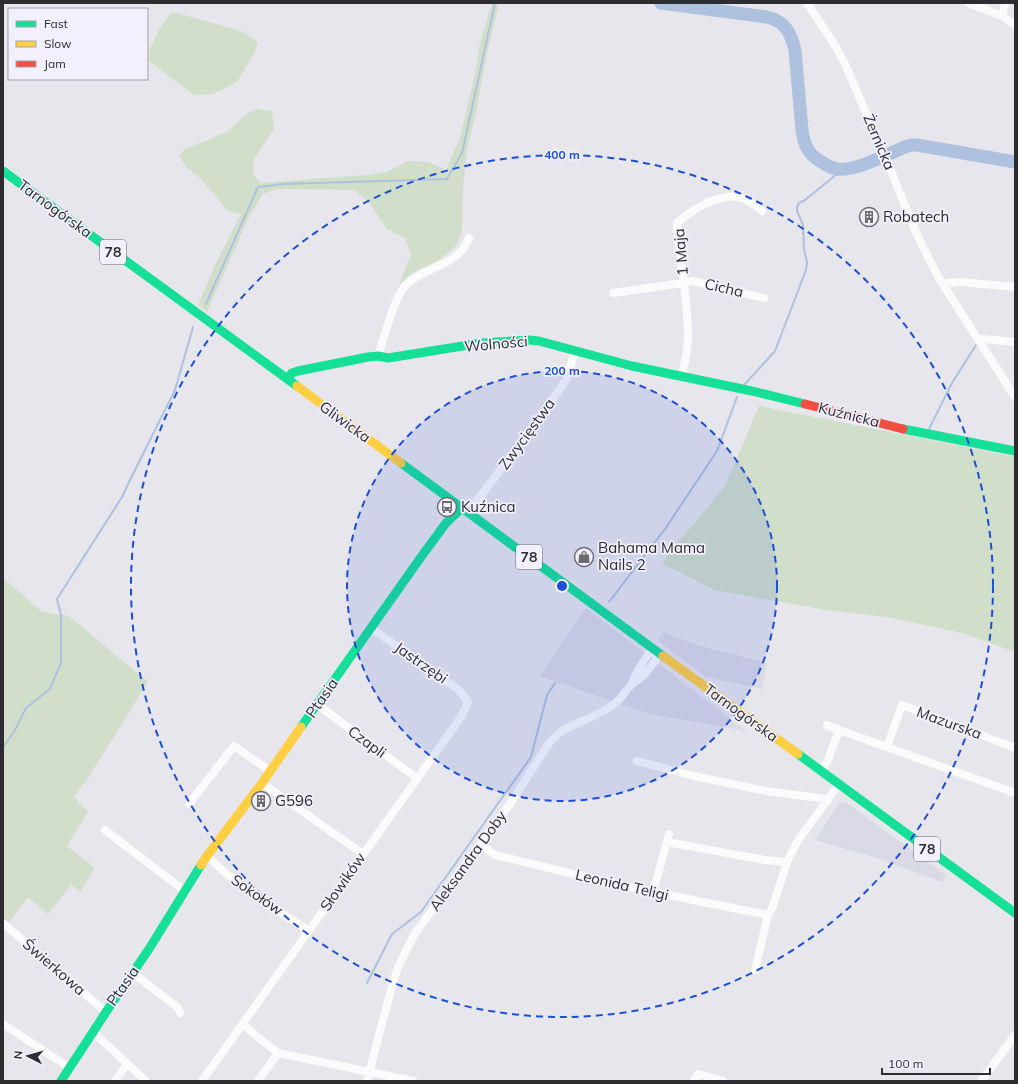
<svg xmlns="http://www.w3.org/2000/svg" width="1018" height="1084" font-family="Mulish,sans-serif">
	<rect width="100%" height="100%" fill="#e6e6ec"/>
	<path fill="#dad9e6" d="M586,608L746,731L646,713L540,676Z
		M663,632L700,646L767,663L762,689L706,677L658,641Z
		M839,803H847L947,876L942,882L874,857L815,840Z"/>
	<path fill="#d1dfca" d="M492,3H499L486,58L476,112L467,150L463,188L462,230L457,245L439,260L413,272L399,285L411,254L405,238L387,229L367,200L354,190L276,189L263,194L250,215L207,312L198,305L215,265L241,214L228,211L200,178L187,168L179,155L185,149L227,132L243,117L255,109L272,111L274,129L254,159L253,174L261,183L366,175L387,172L408,161L429,162L446,170L460,138L474,78L480,44Z
		M173,12L241,31L258,42L254,54L237,82L214,94L194,95L149,61L150,49L161,26Z
		M759,406L1015,457V652L962,633L887,617L826,610L714,590L663,564L671,549L693,525L725,486Z
		M3,578L42,612L69,616L148,682L88,778L74,797L88,812L67,846L95,868L80,892L71,885L48,914L28,897L9,922L3,920Z"/>
	<g fill="none" stroke-linecap="round" stroke-linejoin="round">
		<path stroke="#aec2e0" stroke-width="2" d="M206,304L258,187L283,184L447,179L462,153L495,3
			M745,384L775,351L806,270L807,262L804,249L803,225L797,211V207L799,203L805,200L843,169
			M928,431L952,383L976,345
			M609,602L665,529L717,451L737,397
			M3,747L14,732L26,708L50,689L61,663V615L57,599L122,497L131,478L175,390L193,327
			M367,983L392,934L421,912L531,757L547,695L555,683"/>
		<path stroke="#aec2e0" stroke-width="13" d="M661,3L767,17C785,21 791,33 795,50L802,130C804,144 807,153 820,161C826,165 831,168 837,169C854,172 888,154 905,147L911,145H917L1015,162"/>
		<path stroke="#fbfbfc" stroke-width="8" d="M807,3L836,47L845,64L889,166L915,230L926,253L940,280L1015,397
			M969,3L1002,16L1015,25
			M1002,16L1005,3
			M944,285L948,283L961,282L1015,287
			M613,293L676,284L692,281L764,298
			M979,340L984,339L993,340L1015,342
			M378,356C384,339 394,297 406,285C422,269 448,267 463,249C465,246 467,242 469,238
			M682,377C684,364 688,350 688,337C688,302 681,266 677,231V223C692,210 718,193 738,197C748,199 755,205 762,211
			M468,512L530,432L566,380L569,371L575,351
			M317,704L355,733L417,778
			M827,725L839,730
			M887,747L902,705L1015,748
			M637,761L694,776L766,791L820,798L828,800
			M821,771L828,760L839,730L1015,793
			M262,783L363,854
			M189,804L234,746L270,771
			M105,830L186,892
			M667,842L765,860L787,862
			M480,844L495,855L623,886L768,915
			M207,856C237,886 274,908 309,931
			M653,892L669,834
			M3,923L106,1012
			M755,970L768,915L773,906L787,862L797,842L839,784
			M133,973L177,1007L180,1013
			M3,1024L70,1068
			M243,1025L278,1053
			M93,1032L146,1081
			M278,1053L413,1081
			M115,1081L127,1064
			M202,1081L461,717L468,702L459,690L371,628
			M258,1081L278,1053
			M367,1081L393,982L399,965L414,935L480,844L510,804L549,743L558,734L565,729L596,715L607,709L618,701L631,685L644,675L656,660V651L648,654L637,672L631,685
			M694,1081L698,1074L723,1081
			M981,1081L1015,1035"/>
		<path stroke="#16e098" stroke-width="9" d="M3,171L297,386
			M287,379L292,373L298,371L368,357L378,356L388,358L481,343L529,340L539,341L632,366L752,391L805,404
			M903,429L1015,451
			M401,463L663,656
			M301,727L421,557L446,523L462,508
			M798,754L1015,913
			M61,1081L106,1012L149,949L201,865"/>
		<path stroke="#ffcf43" stroke-width="9" d="M297,386L401,463
			M663,656L798,754
			M201,865L207,856L262,783L301,727"/>
		<path stroke="#f24e42" stroke-width="9" d="M805,404L903,429"/>
	</g>
	<circle cx="562" cy="586" r="215" fill="#1d4ed8" fill-opacity=".12"/>
	<g fill="none" stroke="#1d4ed8" stroke-width="2" stroke-dasharray="7 5">
		<circle cx="562" cy="586" r="215"/>
		<circle cx="562" cy="586" r="431"/>
	</g>
	<defs>
		<symbol id="building-ring" viewBox="-11 -11 22 22"><circle r="9.5" fill="#f2f0fc" stroke="#6e6e72" stroke-width="1.5"/><path d="M-4-6H4V6H1V3H-1V6H-4ZM-2.5-4.3h1.7v1.8h-1.7ZM.8-4.3h1.7v1.8H.8ZM-2.5-1h1.7V.8h-1.7ZM.8-1h1.7V.8H.8Z" fill="#6e6e72"/></symbol>
		<symbol id="bus-ring" viewBox="-11 -11 22 22"><circle r="9.5" fill="#f2f0fc" stroke="#6e6e72" stroke-width="1.5"/><path d="M-5-6H5V4H4V6H2V4H-2V6H-4V4H-5ZM-3.5-4V0h7V-4ZM-3.5 1.2v1.5H-2V1.2ZM2 1.2v1.5H3.5V1.2Z" fill="#6e6e72"/></symbol>
		<symbol id="shop-ring" viewBox="-11 -11 22 22"><circle r="9.5" fill="#f2f0fc" stroke="#6e6e72" stroke-width="1.5"/><path d="M-5-2.5h2.3a2.7 3.5 0 0 1 5.4 0H5L5.5 6h-11ZM-1.5-2.5h3a1.5 2.3 0 0 0-3 0Z" fill="#6e6e72"/></symbol>
	</defs>
	<g fill-rule="evenodd">
		<use href="#building-ring" x="858" y="206" width="22" height="22"/>
		<use href="#bus-ring" x="436" y="496" width="22" height="22"/>
		<use href="#shop-ring" x="573" y="546" width="22" height="22"/>
		<use href="#building-ring" x="250" y="790" width="22" height="22"/>
	</g>
	<g text-anchor="middle" stroke-width="3.5" stroke-linejoin="round" paint-order="stroke">
		<g fill="#f2f0fc" stroke="#68686e" stroke-width="1">
			<rect x="100" y="240" width="26" height="24" rx="3"/>
			<rect x="516" y="545" width="26" height="24" rx="3"/>
			<rect x="914" y="837" width="26" height="24" rx="3"/>
		</g>
		<g font-size="14" font-weight="bold" fill="#2d2d31">
			<text x="113" y="257">78</text>
			<text x="529" y="562">78</text>
			<text x="927" y="854">78</text>
		</g>
		<g font-size="15" fill="#2d2d31" stroke="#f2f0fc">
			<text transform="translate(879 142) rotate(67)" y="5">Żernicka</text>
			<text transform="translate(55 209) rotate(36)" y="5">Tarnogórska</text>
			<text transform="translate(681 252) rotate(-95)" y="5">1 Maja</text>
			<text transform="translate(724 288) rotate(13)" y="5">Cicha</text>
			<text transform="translate(496 344) rotate(-5)" y="5">Wolności</text>
			<text transform="translate(849 415) rotate(14)" y="5">Kuźnicka</text>
			<text transform="translate(345 422) rotate(36)" y="5">Gliwicka</text>
			<text transform="translate(527 434) rotate(-54)" y="5">Zwycięstwa</text>
			<text transform="translate(421 663) rotate(35)" y="5">Jastrzębi</text>
			<text transform="translate(322 698) rotate(-55)" y="5">Ptasia</text>
			<text transform="translate(741 713) rotate(36)" y="5">Tarnogórska</text>
			<text transform="translate(949 723) rotate(20)" y="5">Mazurska</text>
			<text transform="translate(367 742) rotate(36)" y="5">Czapli</text>
			<text transform="translate(468 861) rotate(-54)" y="5">Aleksandra Doby</text>
			<text transform="translate(343 882) rotate(-55)" y="5">Słowików</text>
			<text transform="translate(622 885) rotate(13)" y="5">Leonida Teligi</text>
			<text transform="translate(257 895) rotate(35)" y="5">Sokołów</text>
			<text transform="translate(54 967) rotate(41)" y="5">Świerkowa</text>
			<text transform="translate(123 986) rotate(-55)" y="5">Ptasia</text>
		</g>
		<g font-size="15" fill="#2d2d31" stroke="#f2f0fc" text-anchor="start">
			<text x="883" y="222">Robatech</text>
			<text x="461" y="512">Kuźnica</text>
			<text x="598" y="553">Bahama Mama<tspan x="598" dy="17">Nails 2</tspan></text>
			<text x="275" y="806">G596</text>
		</g>
	</g>
	<circle cx="562" cy="586" r="6" fill="#1d4ed8" stroke="#f2f0fc" stroke-width="2"/>
	<g font-size="12" text-anchor="middle" font-weight="bold" fill="#1d4ed8" stroke="#f2f0fc" stroke-width="3.5" stroke-linejoin="round" paint-order="stroke">
		<text x="562" y="159">400 m</text>
		<text x="562" y="375">200 m</text>
	</g>
	<rect width="1018" height="1084" fill="none" stroke="#2d2d31" stroke-width="8"/>
	<rect x="8" y="8" width="140" height="72" fill="#f2f0fc" stroke="#a3a2ab"/>
	<rect x="16" y="21" width="20" height="6" fill="#16e098" stroke="#a3a2ab"/>
	<text x="44" y="28" font-size="12" fill="#2d2d31">Fast</text>
	<rect x="16" y="41" width="20" height="6" fill="#ffcf43" stroke="#a3a2ab"/>
	<text x="44" y="48" font-size="12" fill="#2d2d31">Slow</text>
	<rect x="16" y="61" width="20" height="6" fill="#f24e42" stroke="#a3a2ab"/>
	<text x="44" y="68" font-size="12" fill="#2d2d31">Jam</text>
	<g transform="translate(28 1056) rotate(276)" stroke="#f2f0fc" stroke-width="3" paint-order="stroke">
	<path d="M0-3L7 15L0 10L-7 15Z" fill="#2d2d31"/>
	<text y="-6" font-size="11" font-weight="bold" text-anchor="middle" fill="#2d2d31">N</text>
	</g>
	<path d="M882 1068v6h108v-6" fill="none" stroke="#2d2d31" stroke-width="2"/>
	<text x="888" y="1068" font-size="12" fill="#2d2d31" stroke="#f2f0fc" stroke-width="3" paint-order="stroke">100 m</text>
</svg>
